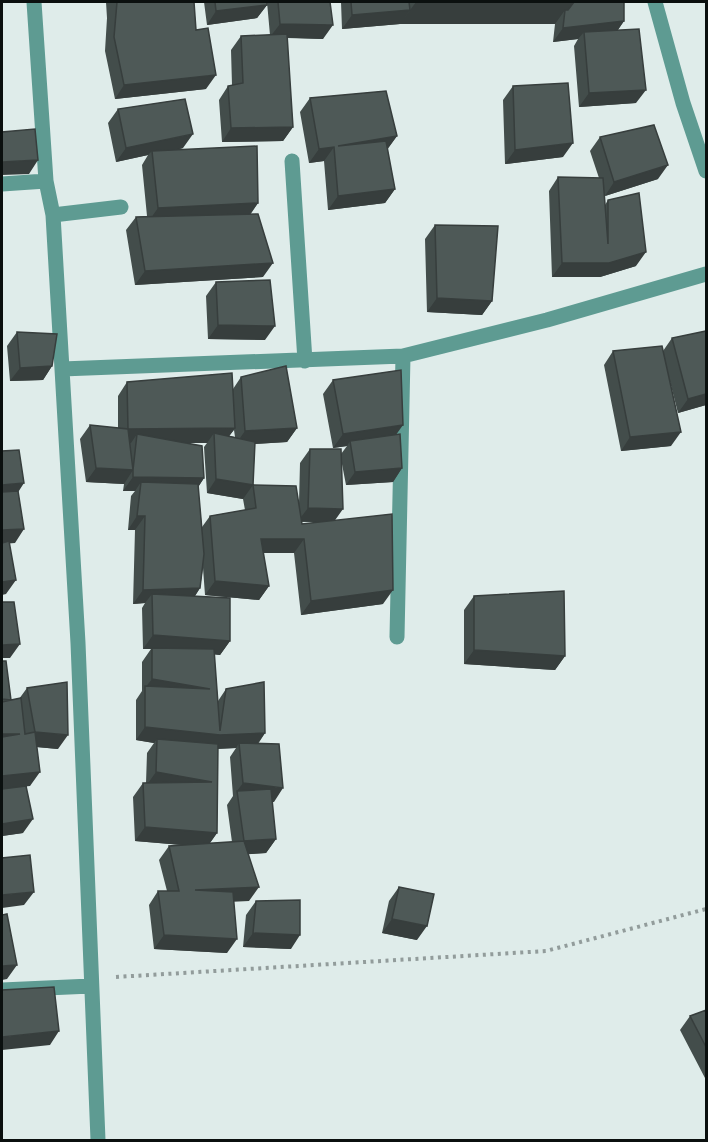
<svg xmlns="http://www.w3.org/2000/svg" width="708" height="1142" font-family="Figtree,sans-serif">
	<rect width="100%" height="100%" fill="#dfecea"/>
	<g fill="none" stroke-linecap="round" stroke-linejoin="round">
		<path stroke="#929c9b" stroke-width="4" stroke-dasharray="3 4.5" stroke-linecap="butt" d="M116,977L546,951L706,909"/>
		<path stroke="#5e9b92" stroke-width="15" d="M34,2L46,181L53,215L78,643L98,1140
			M655,2L683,103L706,171
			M292,161L305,361
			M2,184L46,181
			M53,215L121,207
			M62,369L403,356L547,320L706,274
			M397,637L403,356
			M2,990L91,986"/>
	</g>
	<path fill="#434d4b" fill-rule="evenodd" d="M106,2H194L196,30L206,89L115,99L105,51L107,18Z
		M204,2H330L323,39L287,38L293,127L283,141L222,142L219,100L228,86L232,85L231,50L241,36L270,35L267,2V5L257,18L207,25Z
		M341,2H624V21L618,30L636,103L579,107L574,46L578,39L553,42L555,24H400L342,29Z
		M513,86L563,157L505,164L503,100Z
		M310,98L397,136L387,149L395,189L385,203L328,210L324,161L309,163L300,112Z
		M118,109L183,148L177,150L258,203L250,215L263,277L135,285L126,230L136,217L147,216L142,165L148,155L116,162L108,123Z
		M600,137L658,179L605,196V205L608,200L636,266L600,277H552L549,191L558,177L599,178L590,151Z
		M435,225L492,301L482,315L427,312L425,239Z
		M216,282L265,340L208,339L206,296Z
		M17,332L52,366L43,380L10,381L7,346Z
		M672,338L706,405L678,413L667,370L671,446L621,451L604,365L613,351H663Z
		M241,377L297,428L287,442L255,444L253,485L299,503L300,463L310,449L341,454L347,446L333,448L323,394L333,380L396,435L402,468L393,482L346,485L341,459L335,520L383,604L301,615L294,553H263L269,586L259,600L205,595L203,568L200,588L195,596L230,641L220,655L214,654L218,701L226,689L265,733L258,744L274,802H272L276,839L266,853L248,854L249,901H234L227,953L154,949L149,905L158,891H167L159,860L169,846L181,845L135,841L133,797L143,783H146L147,753L154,743L136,740V700L142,691V662L151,649H143L142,608L145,603L133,604L135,530H128L131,496L135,491H123L124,484L86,482L80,439L90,425L118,428V396L127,382L233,389ZM234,430L235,437L229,436ZM184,443H207L204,447L207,493L243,499L245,510L210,516L202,527L198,487L204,478ZM301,522H318L302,524ZM236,748L230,757L233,796L227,805L232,842L210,843L217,833L218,749Z
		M474,596L565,656L555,670L464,664V610Z
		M2,661L11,700L19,699L27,688L58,749L37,747L30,786H27L23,833L2,836Z
		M399,887L417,940L382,933L389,901Z
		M256,901L291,949L243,947L246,915Z
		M706,1010V1077L705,1078L680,1030L690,1016Z"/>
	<path fill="#373e3d" d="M416,2H574L564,16L565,10L555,24H400Z
		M267,5L257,18L207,25L216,11Z
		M410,10L400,24L342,29L352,15Z
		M624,21L614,35L584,32L578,39L553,42L563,28Z
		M280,24L333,25L323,39L270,37Z
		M216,75L206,89L115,99L124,85Z
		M646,90L636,103L579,107L589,93Z
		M293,127L283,141L222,142L231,128Z
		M193,134L183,148L152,155V151L148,155L116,162L126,148Z
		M397,136L387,150L338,146Z
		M573,143L563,157L505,164L515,150Z
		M334,147L324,161L309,163L319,149Z
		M38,160L29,174L2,175V162Z
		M668,165L658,179L605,196L614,182Z
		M395,189L385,203L328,210L338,196Z
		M258,203L248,217L148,222L158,208Z
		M646,252L636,266L600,277H552L562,263Z
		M273,263L263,277L135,285L145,271Z
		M437,298L492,301L482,315L427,312Z
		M218,325L275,326L265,340L208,339Z
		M52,366L43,380L10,381L20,368Z
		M706,394V405L678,413L688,399Z
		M403,425L393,439L350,441L347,446L333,448L343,434Z
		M235,428L225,442L214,433L207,443H136L137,434L131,443H118L128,429Z
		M297,428L287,442L235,445L245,431Z
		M681,432L671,446L621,451L630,437Z
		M96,468L133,470L124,484L86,482Z
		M402,468L393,482L346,485L355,472Z
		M133,477L204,478L195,492L141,482L135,491H123Z
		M216,479L253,485L243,499L207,493Z
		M24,483L15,497L2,498V485Z
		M308,508L343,509L333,523L298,521Z
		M137,516H145L135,530H128Z
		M24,529L15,543L2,544V530Z
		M261,539H304L294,553H251Z
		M16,580L6,594L2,595V582Z
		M215,581L269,586L259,600L205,595Z
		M200,588L191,602L152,594L145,603L133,604L143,590Z
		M393,590L383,604L301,615L311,601Z
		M153,635L230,641L220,655L152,649V648L151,649H143Z
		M20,644L10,658H2V645Z
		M474,650L565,656L555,670L464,664Z
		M152,679L210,689L145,688Z
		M145,727L265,733L255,747L239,743L236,748L210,749L157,739L154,743L136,740Z
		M35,732L68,735L58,749L25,746Z
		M2,734H20L2,748Z
		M40,772L30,786L2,789V776Z
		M156,772L212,782L146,786Z
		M243,783L283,788L274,802L238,797L237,791Z
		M33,819L23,833L2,836V824Z
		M145,827L217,833L207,847L135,841Z
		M276,839L266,853L234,855L244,841Z
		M259,887L249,901L186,904L195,890Z
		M34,892L24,905L2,908V895Z
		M392,919L427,926L417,940L382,933Z
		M253,933L300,935L291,949L243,947Z
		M164,935L237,939L227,953L154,949Z
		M17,965L7,979L2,980V966Z
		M59,1031L50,1045L2,1050V1037Z"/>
	<path fill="#4e5957" stroke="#373e3d" stroke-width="1.5" d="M117,2H194L196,30L208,28L216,75L124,85L114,37Z
		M215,2H267V5L216,11Z
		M278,2H330L333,25L280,24Z
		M351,2H409L410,10L352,15Z
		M574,2H624V21L563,28L565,10H568Z
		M639,29L646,90L589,93L584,32Z
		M287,34L293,127L231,128L228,86L243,83L241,36Z
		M568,83L573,143L515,150L513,86Z
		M386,91L397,136L338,146L386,141L395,189L338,196L334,147L319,149L310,98Z
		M185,99L193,134L126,148L118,109Z
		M654,125L668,165L614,182L600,137Z
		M35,129L38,160L2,162V132Z
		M257,146L258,203L158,208L152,151Z
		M558,177L603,178L608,244V200L639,193L646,252L609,263H562Z
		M258,214L273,263L145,271L136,217Z
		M435,225L498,226L492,301L437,298Z
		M270,280L275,326L218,325L216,282Z
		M706,331V394L688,399L672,338Z
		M17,332L57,334L52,366L20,368Z
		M662,346L681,432L630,437L613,351Z
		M286,366L297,428L245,431L241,377Z
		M401,370L403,425L343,434L333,380Z
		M232,373L235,428L128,429L127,382Z
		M90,425L128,429L133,470L137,434L202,446L204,478L133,477V470L96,468Z
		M214,433L255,442L253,485L296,486L302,524L392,514L393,590L311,601L304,539H261L269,586L215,581L210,516L256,508L253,485L216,479Z
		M400,434L402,468L355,472L350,441Z
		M310,449H341L343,509L308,508Z
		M19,450L24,483L2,485V451Z
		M141,482L198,484L204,554L200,588L143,590L145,516H137Z
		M18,491L24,529L2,530V492Z
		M9,541L16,580L2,582V543Z
		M564,591L565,656L474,650V596Z
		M152,594L230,598V641L153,635Z
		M2,602H14L20,644L2,645Z
		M152,648L214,649L220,731L226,689L264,682L265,733L220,735L145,727V686L210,689L152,679Z
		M2,661H6L11,700L21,698L25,734L35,732L40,772L2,776V737L20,734H2V702L11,700L2,699Z
		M67,682L68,735L35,732L27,688Z
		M157,739L218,744L217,833L145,827L143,783L212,782L156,772Z
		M239,743L279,744L283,788L243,783Z
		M26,786L33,819L2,824V789Z
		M271,789L276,839L244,841L259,887L195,890L233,892L237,939L164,935L158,891H179L169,846L244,841L237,791Z
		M30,855L34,892L2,895V858Z
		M399,887L434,894L427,926L392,919Z
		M300,900V935L253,933L256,901Z
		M7,914L17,965L2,966V915Z
		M54,987L59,1031L2,1037V990Z
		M706,1010V1047L690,1016Z"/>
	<rect width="708" height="1142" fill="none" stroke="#0b100f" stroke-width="6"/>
</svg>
